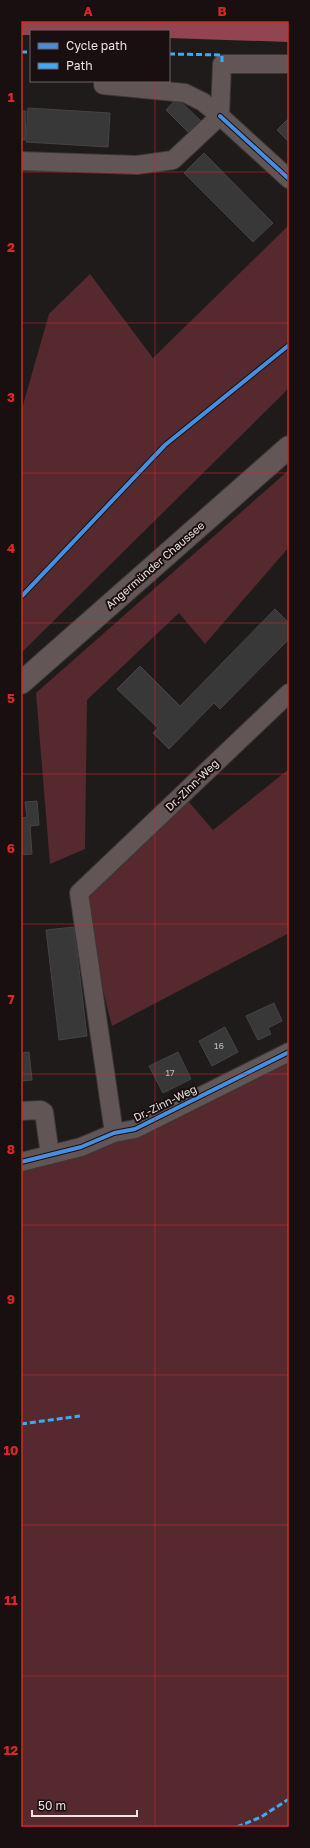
<svg xmlns="http://www.w3.org/2000/svg" width="310" height="1848" font-family="'Golos Text',sans-serif">
	<rect width="100%" height="100%" fill="#201b1b"/>
	<path fill="#55292e" d="M289,225V388L21,653V412L49,314L90,274L153,358Z
		M289,470V547L205,644L179,613L87,700L85,849L50,864L36,693Z
		M289,769V933L112,1026L79,893L182,794L213,830Z
		M289,1052V1827H21V1162L81,1147Z"/>
	<path fill="#924550" d="M21,21H289V42L169,38V31H31V35H21Z"/>
	<path fill="#383839" stroke="#454345" d="M177,98L204,124L192,136L166,110Z
		M28,108L110,113L108,147L26,142Z
		M21,111H26L25,140H21Z
		M289,118V142L277,130Z
		M204,153L273,223L253,242L184,173Z
		M275,609L289,623V639L220,709L214,703L169,749L153,733L158,728L117,689L140,666L180,706Z
		M37,801L39,825L30,826L32,854L21,855V818L27,817L25,802Z
		M74,927L87,1036L59,1040L46,930Z
		M274,1003L282,1021L268,1028L271,1034L258,1040L246,1016Z
		M225,1027L238,1052L212,1066L199,1041Z
		M29,1052L32,1080L21,1081V1053Z
		M178,1052L191,1079L163,1093L149,1066Z"/>
	<g fill="none" stroke-linecap="round" stroke-linejoin="round">
		<defs>
			<path id="minor" d="M103,85L185,93L203,102L220,116L289,179
				M21,161L137,165L173,160L220,116L222,64H289
				M21,1111L41,1110L44,1112L50,1155
				M114,1133L79,893L289,693
				M21,1162L81,1147L114,1133L135,1129L289,1052"/>
			<path id="major" d="M21,683L289,447"/>
		</defs>
		<use href="#minor" stroke="#3c3838" stroke-width="20"/>
		<use href="#major" stroke="#3c3838" stroke-width="24"/>
		<use href="#minor" stroke="#615556" stroke-width="18"/>
		<use href="#major" stroke="#635656" stroke-width="22"/>
		<path stroke="#3fa9f5" stroke-width="3" stroke-dasharray="6 3" stroke-linecap="butt" d="M21,52H31
			M169,54L222,55V64
			M21,1424L80,1416
			M237,1827L261,1817L289,1799"/>
		<defs>
			<path id="cycleway" d="M220,116L289,179
				M21,597L165,445L289,345
				M21,1162L81,1147L114,1133L135,1129L289,1052"/>
		</defs>
		<use href="#cycleway" stroke="#1a0f10" stroke-width="6"/>
		<use href="#cycleway" stroke="#468fdf" stroke-width="4"/>
	</g>
	<path fill="none" stroke="#d62828" stroke-width="1" stroke-opacity="0.55" d="M155,21V31M155,81V1827M21,172H289M21,323H289M21,473H289M21,623H289M21,774H289M21,924H289M21,1074H289M21,1225H289M21,1375H289M21,1525H289M21,1676H289"/>
	<g text-anchor="middle" stroke-width="4" stroke-linejoin="round" paint-order="stroke">
		<g font-size="9" fill="#bfb8b8">
			<text x="219" y="1049">16</text>
			<text x="170" y="1076">17</text>
		</g>
		<g font-size="11" fill="#ece3e3" stroke="#1a0f10">
			<text transform="translate(155 565) rotate(-41)" y="4">Angermünder Chaussee</text>
			<text transform="translate(192 785) rotate(-44)" y="4">Dr.-Zinn-Weg</text>
			<text transform="translate(165 1103) rotate(-26)" y="4">Dr.-Zinn-Weg</text>
		</g>
	</g>
	<rect width="310" height="1848" fill="none" stroke="#1a0f10" stroke-width="44"/>
	<rect x="30" y="30" width="140" height="52" fill="#1a0f10" stroke="#6e6464"/>
	<rect x="38" y="43" width="20" height="6" fill="#468fdf" stroke="#6e6464"/>
	<text x="66" y="50" font-size="12" fill="#ece3e3">Cycle path</text>
	<rect x="38" y="63" width="20" height="6" fill="#3fa9f5" stroke="#6e6464"/>
	<text x="66" y="70" font-size="12" fill="#ece3e3">Path</text>
	<path d="M32 1810v6h105v-6" fill="none" stroke="#ece3e3" stroke-width="2"/>
	<text x="38" y="1810" font-size="12" fill="#ece3e3" stroke="#1a0f10" stroke-width="3" paint-order="stroke">50 m</text>
	<rect x="22" y="22" width="266" height="1804" fill="none" stroke="#d62828" stroke-width="1.5"/>
	<g font-size="13" text-anchor="middle" font-weight="bold" fill="#d62828">
		<text x="88" y="16">A</text>
		<text x="222" y="16">B</text>
		<text x="11" y="102">1</text>
		<text x="11" y="252">2</text>
		<text x="11" y="402">3</text>
		<text x="11" y="553">4</text>
		<text x="11" y="703">5</text>
		<text x="11" y="853">6</text>
		<text x="11" y="1004">7</text>
		<text x="11" y="1154">8</text>
		<text x="11" y="1304">9</text>
		<text x="11" y="1455">10</text>
		<text x="11" y="1605">11</text>
		<text x="11" y="1755">12</text>
	</g>
</svg>
